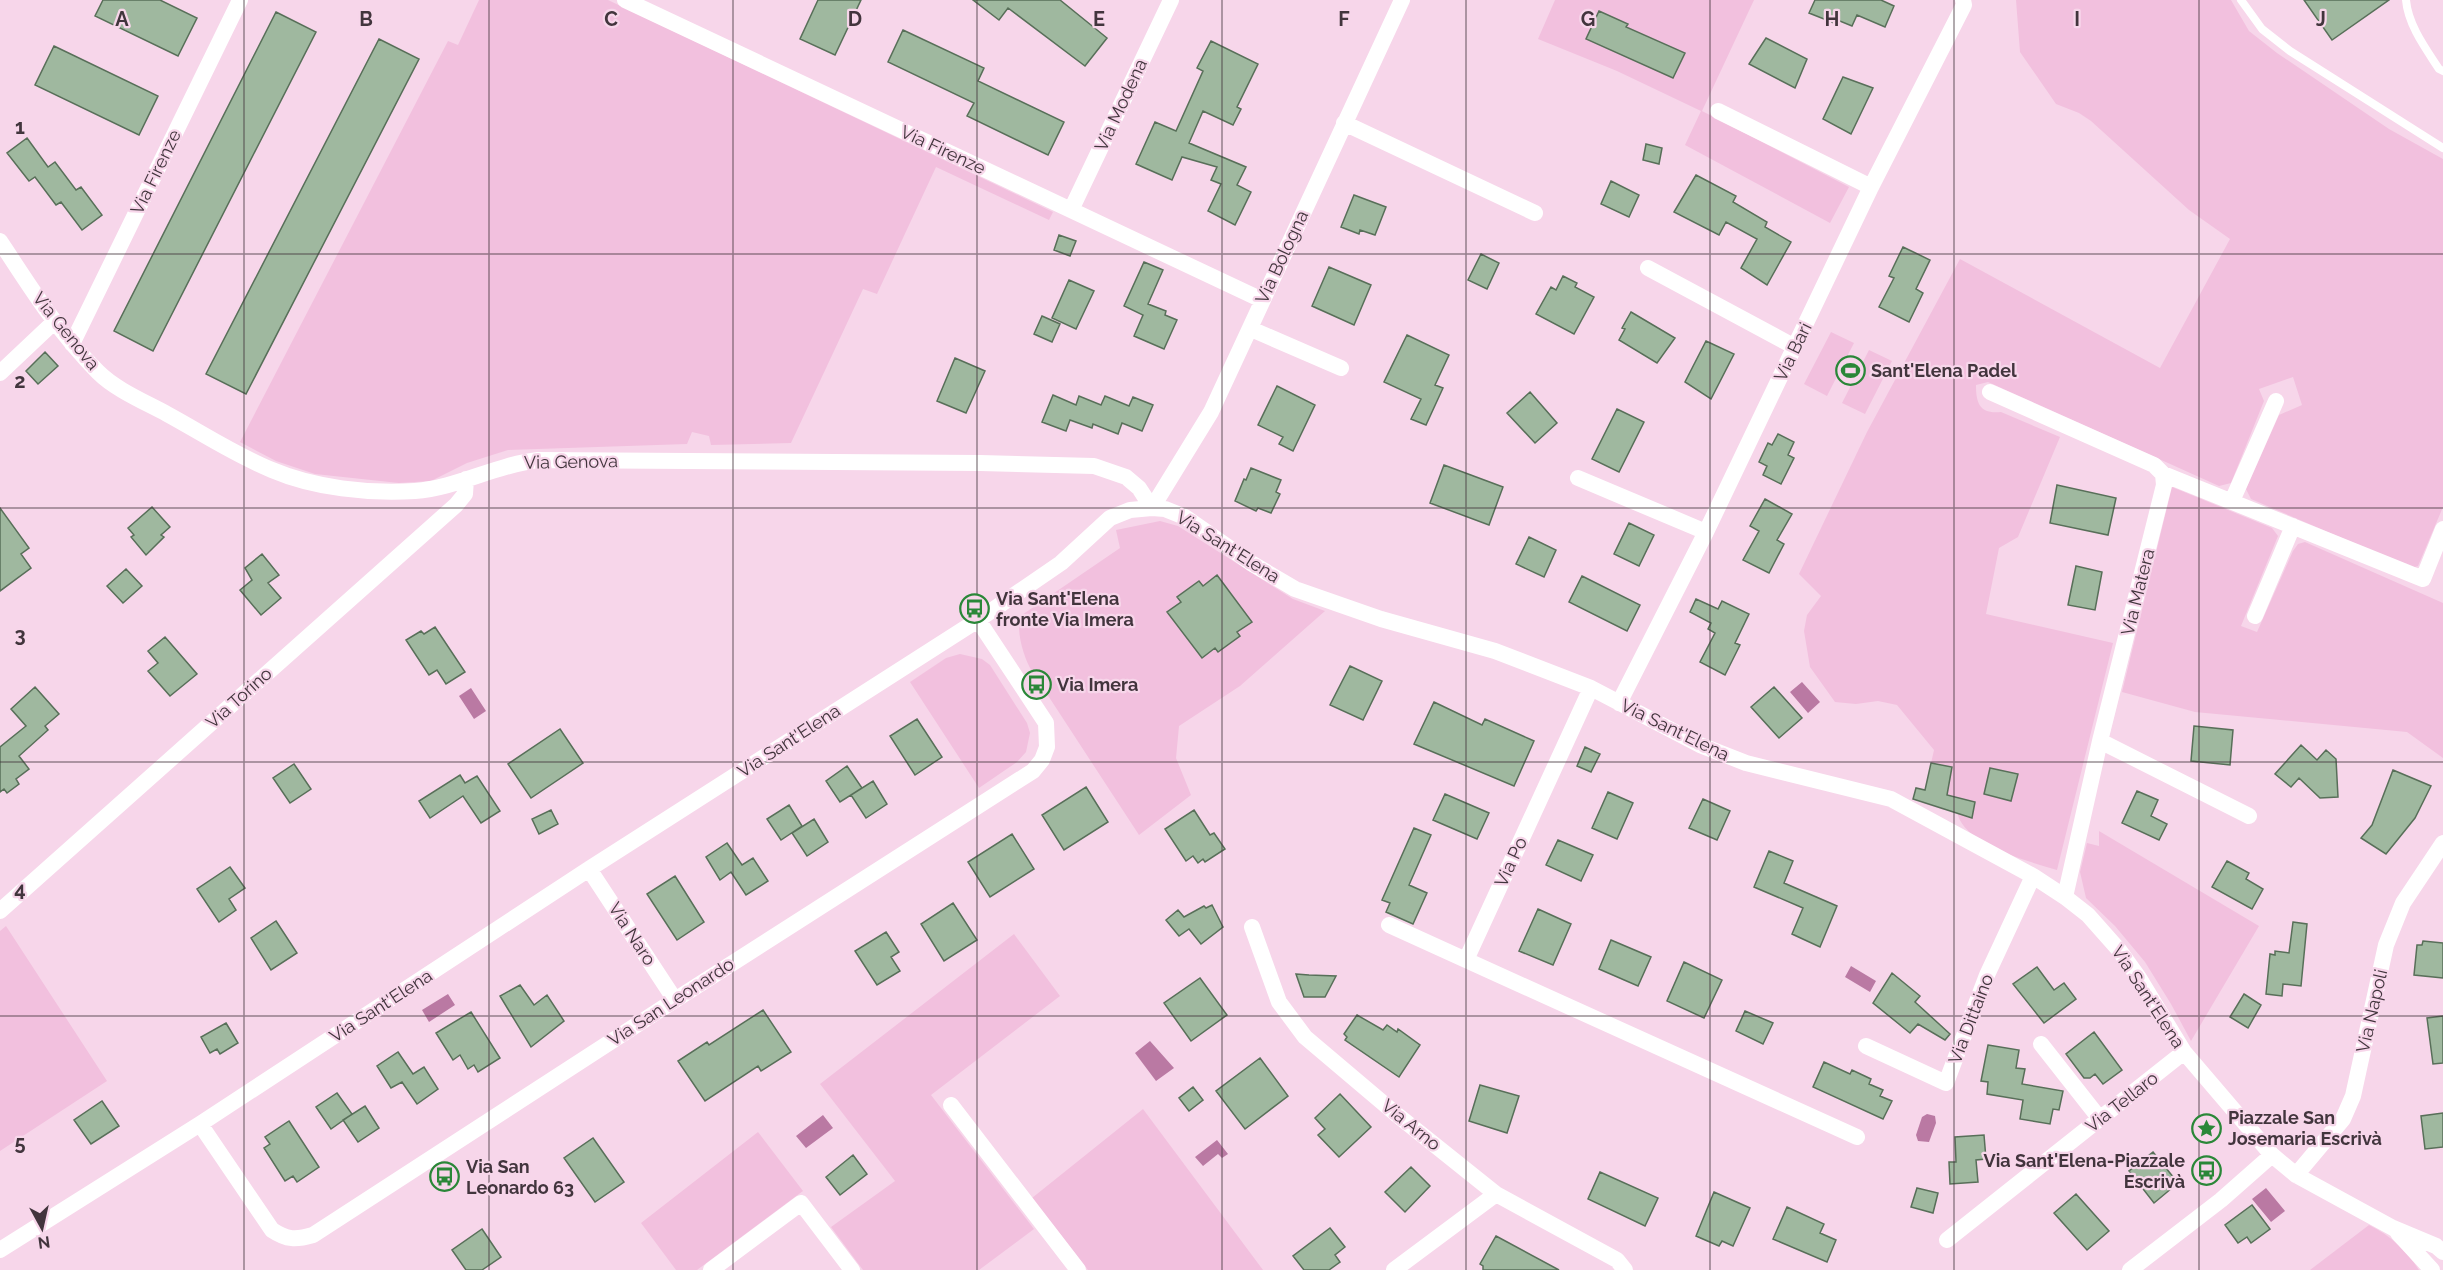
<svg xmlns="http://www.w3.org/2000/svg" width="2443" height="1270" font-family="Raleway,sans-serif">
	<rect width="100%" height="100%" fill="#f7d6ea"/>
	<path fill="#f2c0de" d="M479,0H608L1053,212L1049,220L936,167L877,294L863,289L791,443L711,445L709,436L692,432L687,444L508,450L467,463L431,481L399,483L315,474L276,461L240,442L448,41L458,45Z
		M1555,0H1754L1702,111L1849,187L1830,223L1685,145L1701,111L1617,71L1538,39Z
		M2016,0H2231L2249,31L2277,53L2389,129L2443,159V507L2418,566L2412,568L2251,499L2246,489L2279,415L2302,405L2293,377L2259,389L2264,401L2231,483L2219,486L1988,382L1976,385C1976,404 1980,414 2001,412L2060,437L2018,537L1999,548L1986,614L2113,643L2057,870C2030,862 1959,843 1957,810L1944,807V810L1922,803L1934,750L1897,705L1878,701L1856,704L1835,702L1810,667L1804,631L1807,615L1821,596L1799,574L1867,432L1960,259L2160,368L2230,239L2189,210L2091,121L2079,113L2056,104L2020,52Z
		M1831,332L1854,343L1827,396L1804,384Z
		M1869,350L1892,361L1865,414L1842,403Z
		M2172,487L2272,528L2278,536L2241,626L2257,632L2293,551L2298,544L2305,542L2443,603V758L2407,732L2195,712L2122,692Z
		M1160,521L1178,526L1293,599L1325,611L1240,686L1179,726L1176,758L1191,795L1139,835L1030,668C1022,651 1018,636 1019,617L1120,548L1116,530Z
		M960,654L982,659L990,665L1027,723L1030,733L1026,752L1017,762L979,788L910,682L946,658Z
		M2099,831L2259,926L2191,1041L2171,1004L2145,962L2115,926L2086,898L2080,872L2087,843L2099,846Z
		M6,926L107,1081L0,1151V931Z
		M1014,934L1060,996L931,1095L1034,1229L979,1270H863L831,1227L895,1181L820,1084Z
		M1143,1109L1263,1270H1088L1032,1198Z
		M758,1132L803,1191L697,1270H676L641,1223Z
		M2369,1225C2391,1236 2406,1250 2419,1270H2310Z"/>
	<path fill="#ba79a3" d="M1802,682L1820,702L1808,713L1790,692Z
		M471,688L486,711L474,719L459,696Z
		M1851,966L1876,981L1870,992L1845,977Z
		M448,994L455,1005L429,1022L422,1010Z
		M1150,1041L1174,1068L1156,1081L1135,1053Z
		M1927,1114L1935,1116L1936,1123L1929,1142L1918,1141L1916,1135L1922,1117Z
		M823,1115L833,1128L806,1148L796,1136Z
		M1217,1140L1228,1154L1222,1158L1218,1154L1203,1166L1195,1157Z
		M2266,1188L2285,1211L2271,1222L2252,1199Z"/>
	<path fill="#9fb89f" stroke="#586f59" stroke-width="1.5" d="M103,0H160L197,18L178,56L95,16Z
		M818,0H861L835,55L800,39Z
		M973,0H1060L1107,38L1085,66L1008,8L999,20Z
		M1815,0H1881L1894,6L1885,27L1857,15L1852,26L1835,19L1834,23L1809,13Z
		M2304,0H2389L2332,40Z
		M1599,11L1628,24L1626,27L1685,53L1673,78L1586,39Z
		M276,12L316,32L153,351L114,331Z
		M903,30L984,68L978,81L1064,122L1048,155L967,116L974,103L888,62Z
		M1766,38L1807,59L1795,88L1749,64Z
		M379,39L419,59L246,394L206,374Z
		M1211,41L1258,64L1237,107L1241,109L1233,125L1203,111L1189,143L1246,167L1237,185L1251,192L1235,225L1208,211L1221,184L1211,180L1217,167L1182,157L1172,180L1136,164L1155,122L1176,131L1203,71L1197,68Z
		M54,46L158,96L139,135L35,85Z
		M1843,77L1873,88L1851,134L1823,119Z
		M27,138L48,167L55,162L76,190L81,187L102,215L82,230L61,202L56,205L35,177L29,181L7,153Z
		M1646,144L1662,148L1659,164L1643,160Z
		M1696,175L1736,196L1733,202L1767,222L1765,227L1791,242L1767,285L1741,268L1757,239L1726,222L1719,235L1674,212Z
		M1611,181L1639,195L1629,217L1601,204Z
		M1354,195L1386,207L1375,235L1360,230L1359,234L1341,227Z
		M1059,235L1076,241L1070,256L1054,250Z
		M1903,247L1930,260L1916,289L1923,293L1909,322L1879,307L1894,278L1889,276Z
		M1481,254L1499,263L1487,289L1468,280Z
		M1144,262L1163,270L1148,304L1166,311L1165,315L1177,320L1164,349L1134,336L1143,315L1124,306Z
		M1329,267L1371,285L1354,325L1312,306Z
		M1563,276L1577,283L1575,287L1594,297L1574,334L1536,314L1551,287L1556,290Z
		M1069,280L1094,291L1076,329L1052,318Z
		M1631,312L1675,338L1657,363L1619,340L1625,329L1622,328Z
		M1042,316L1060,324L1052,342L1034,334Z
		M1407,335L1449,355L1435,385L1443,388L1426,425L1411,419L1421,399L1384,382Z
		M1706,341L1734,354L1711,399L1685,382Z
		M45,352L58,366L38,384L26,371Z
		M955,358L985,371L966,413L937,401Z
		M1277,386L1315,405L1293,451L1279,444L1283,437L1258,425Z
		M1530,392L1557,423L1535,443L1507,413Z
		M1053,395L1076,405L1079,396L1101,405L1105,396L1129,406L1133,397L1153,405L1142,431L1122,423L1118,434L1093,424L1092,428L1070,420L1066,431L1042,422Z
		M1617,409L1644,422L1619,472L1592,459Z
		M1778,434L1794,442L1788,455L1794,458L1781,484L1763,475L1767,466L1759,462L1768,443L1772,445Z
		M1444,465L1503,487L1489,525L1430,503Z
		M1251,468L1281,480L1276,492L1280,494L1271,513L1258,508L1256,511L1235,501L1244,479L1246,480Z
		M2057,485L2116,498L2108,535L2050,523Z
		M1765,499L1792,514L1777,540L1784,544L1769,573L1743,560L1759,531L1750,526Z
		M152,507L170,527L161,535L164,537L146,555L131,537L134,535L128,528Z
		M0,508L29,548L21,554L31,568L0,591Z
		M1629,523L1654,535L1639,566L1614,554Z
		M1529,537L1556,550L1544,577L1516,564Z
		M262,554L279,575L268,583L281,598L261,615L240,590L252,580L245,568Z
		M2076,566L2102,572L2095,610L2068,605Z
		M126,569L142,586L123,603L107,586Z
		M1217,575L1252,622L1237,632L1240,636L1218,652L1215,648L1202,658L1167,612L1181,602L1177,597L1199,581L1203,586Z
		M1582,576L1640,605L1627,631L1569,602Z
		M1696,599L1718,609L1722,601L1749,614L1735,643L1740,645L1725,675L1700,662L1715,633L1708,629L1711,623L1690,612Z
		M435,627L465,672L446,684L437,670L429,675L406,640L421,631L424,634Z
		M165,637L197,674L170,696L148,671L158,663L148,651Z
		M1350,666L1382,681L1363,720L1330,705Z
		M35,687L59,714L45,726L48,730L19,756L29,769L16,779L19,784L7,793L4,789L0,792V747L26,726L11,709Z
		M1774,687L1802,718L1779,738L1751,707Z
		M1434,702L1482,725L1485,719L1534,741L1514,786L1414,744Z
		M917,719L942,757L915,775L890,736Z
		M2194,726L2233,730L2230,765L2191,761Z
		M560,729L583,763L531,798L508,764Z
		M2301,745L2317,760L2326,750L2336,759L2338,797L2320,798L2299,778L2291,787L2275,774Z
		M1585,747L1600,754L1591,772L1577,766Z
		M1931,763L1952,767L1947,795L1975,802L1972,818L1913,799L1916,788L1925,790Z
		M294,764L311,789L290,803L273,778Z
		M847,766L862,788L840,802L826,781Z
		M1990,768L2018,774L2011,801L1984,794Z
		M2393,770L2431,786L2415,818L2386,854L2361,838L2372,825Z
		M460,775L465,783L477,776L500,811L481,823L463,796L430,818L419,801Z
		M873,781L887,804L866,818L851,795Z
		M1086,787L1108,822L1064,850L1042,815Z
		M2137,791L2158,800L2151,816L2167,824L2159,840L2122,823Z
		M1608,792L1633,803L1617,839L1592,828Z
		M1445,794L1489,813L1477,839L1433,820Z
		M1703,799L1730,811L1717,840L1689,828Z
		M789,805L802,826L781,840L767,819Z
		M551,810L558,824L539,834L532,819Z
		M1194,810L1210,835L1214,833L1225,849L1205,862L1203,859L1198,863L1193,856L1186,861L1165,829Z
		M814,819L828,842L807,856L792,833Z
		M1414,828L1431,835L1409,885L1427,893L1413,924L1386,912L1390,903L1382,900Z
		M1012,834L1034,869L990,897L968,862Z
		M1558,840L1593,855L1581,881L1546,865Z
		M727,843L742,865L753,858L768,881L746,895L731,872L720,880L706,857Z
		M1769,851L1793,861L1784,883L1837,906L1820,947L1792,934L1803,908L1754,887Z
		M2227,861L2249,873L2246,879L2263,889L2252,909L2212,887Z
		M230,867L245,888L229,899L236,910L219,922L197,889Z
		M675,876L704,922L677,940L647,894Z
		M953,903L977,940L944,961L921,924Z
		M1212,905L1223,927L1201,944L1189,929L1179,936L1166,920L1178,910L1184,917L1204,906L1206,908Z
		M1538,909L1571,924L1553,965L1519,951Z
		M276,921L297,953L271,970L251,938Z
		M2293,922L2307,924L2301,986L2283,984L2282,996L2266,994L2270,954L2275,955V951L2289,953Z
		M886,932L899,952L891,957L900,971L877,985L855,951Z
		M1611,940L1651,957L1638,986L1599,969Z
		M2423,941L2443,943V978L2414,975L2417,945H2422Z
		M1684,962L1722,980L1704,1018L1667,1001Z
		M2037,967L2054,990L2064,983L2076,999L2044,1023L2013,984Z
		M1892,973L1920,996L1915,1002L1950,1034L1945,1040L1918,1024L1910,1033L1873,1003Z
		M1296,974L1309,975L1336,976L1325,997H1304Z
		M1200,978L1227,1015L1191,1041L1164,1003Z
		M520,985L534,1005L547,995L564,1021L531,1047L500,996Z
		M2244,994L2261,1005L2248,1028L2230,1017Z
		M763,1010L791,1052L761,1071L758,1066L705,1101L678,1061L707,1042L709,1045Z
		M1745,1011L1773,1023L1763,1044L1736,1031Z
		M471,1012L500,1058L478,1072L474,1065L468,1069L460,1055L453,1060L436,1033Z
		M1357,1015L1383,1030L1387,1025L1397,1032L1398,1029L1420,1045L1399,1077L1345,1040L1347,1037L1344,1034Z
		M2443,1016V1063L2433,1064L2427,1018Z
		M226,1023L238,1043L220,1054L217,1049L210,1053L201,1037Z
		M2094,1032L2122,1070L2103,1084L2095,1074L2090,1078H2084L2066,1054Z
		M1988,1045L2019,1050L2016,1068L2025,1069L2022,1084L2063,1091L2059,1110L2053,1109L2050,1124L2020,1119L2023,1100L1987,1094L1988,1082L1981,1081Z
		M398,1052L413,1074L424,1067L438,1089L417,1104L402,1082L391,1088L377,1066Z
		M1260,1058L1288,1096L1245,1129L1216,1091Z
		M1824,1062L1850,1074L1852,1070L1871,1079L1869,1084L1883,1090L1880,1096L1892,1101L1883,1119L1813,1087Z
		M1480,1085L1519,1096L1507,1133L1469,1121Z
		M1193,1087L1203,1100L1189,1111L1179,1098Z
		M337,1093L352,1114L331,1129L316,1107Z
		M1340,1094L1371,1127L1339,1157L1318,1135L1325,1129L1315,1118Z
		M102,1101L119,1126L91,1144L74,1120Z
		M365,1106L379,1128L358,1142L343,1120Z
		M2443,1113V1147L2425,1149L2421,1116Z
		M289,1121L319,1167L297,1182L293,1176L285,1181L264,1148L270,1144L265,1137Z
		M1984,1135L1986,1159L1976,1160L1978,1182L1950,1184L1949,1162H1956L1955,1137Z
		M593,1138L624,1182L595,1202L564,1158Z
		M2153,1152L2178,1183L2154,1203L2129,1171Z
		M853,1155L867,1174L840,1195L826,1177Z
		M1411,1167L1430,1186L1405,1212L1385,1192Z
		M1600,1172L1658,1198L1645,1226L1588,1199Z
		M1917,1188L1938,1193L1933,1213L1911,1207Z
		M1714,1192L1750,1208L1733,1246L1722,1241L1719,1246L1696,1236Z
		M2076,1194L2109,1231L2087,1250L2054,1213Z
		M2252,1205L2270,1229L2251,1243L2247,1237L2238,1243L2225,1225Z
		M1787,1207L1824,1224L1820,1233L1836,1240L1827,1262L1773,1239Z
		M1330,1228L1345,1247L1335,1255L1340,1262L1329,1270H1304L1293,1256Z
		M482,1229L501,1257L482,1270H466L452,1250Z
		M1496,1236L1559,1270H1483V1266L1480,1264Z"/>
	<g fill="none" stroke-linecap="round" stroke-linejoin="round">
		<path stroke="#fff" stroke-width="8" d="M2241,0L2262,29L2290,51L2443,148
			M2406,0C2408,25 2426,49 2439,69L2443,71"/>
		<path stroke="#fff" stroke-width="16" d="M625,0L1262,300
			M1718,111L1871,187
			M1344,123L1535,213
			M1071,210L1171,0
			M0,241C30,287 59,333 98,372C116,390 145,402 167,414C202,433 235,455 272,470C314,488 369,494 415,491C457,488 495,465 538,460L980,463L1094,466L1126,477L1139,488L1152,508L1211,412L1402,0
			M1648,268L1795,347
			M1251,329L1341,368
			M72,344L240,0
			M0,373L54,322
			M1990,392L2154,465L2163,474L2164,485L2100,741L2065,897
			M2163,474L2423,579L2443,529
			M1578,478L1706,532
			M2232,501L2276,401
			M2255,616L2293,526
			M1619,703L1706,532L1871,187L1964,5L1963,0
			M2100,741L2249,816
			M589,869L675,1000
			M0,911L456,505L465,494L466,479
			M1389,925L1466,960L1591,688
			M1252,927L1279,1002L1305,1037L1396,1114L1496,1194L1617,1260L1625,1270
			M1466,960L1857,1137
			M2041,1044L2100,1119
			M1866,1046L1946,1083L1987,975L2033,876
			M951,1105L1078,1270
			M200,1124L272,1230C287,1240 296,1240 313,1235L675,1000L1033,771L1042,760L1047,747L1046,723L978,620
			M2296,1175L2343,1119L2353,1096L2386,945L2403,903L2443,843
			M2398,1233L2432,1270
			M1947,1240L2184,1052
			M0,1250L200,1124L589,869L978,620L1061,563L1110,518L1130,510L1152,508L1165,509L1185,517L1251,563L1295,589L1381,619L1495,651L1591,688L1700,745L1746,763L1891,799L2033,876L2065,897L2088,915L2119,950L2139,978L2184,1052L2272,1155L2296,1175L2393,1228L2436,1246L2443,1252
			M711,1270L801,1203L852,1270
			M1394,1270L1496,1194
			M2130,1270L2221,1200L2272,1155"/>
	</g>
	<path fill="none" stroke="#42353d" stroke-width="1.5" stroke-opacity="0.55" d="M244,0V1270M489,0V1270M733,0V1270M977,0V1270M1222,0V1270M1466,0V1270M1710,0V1270M1954,0V1270M2199,0V1270M0,254H2443M0,508H2443M0,762H2443M0,1016H2443"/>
	<defs>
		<symbol id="stadium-ring" viewBox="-11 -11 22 22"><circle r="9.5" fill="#f7d6ea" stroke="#2a8738" stroke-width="1.5"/><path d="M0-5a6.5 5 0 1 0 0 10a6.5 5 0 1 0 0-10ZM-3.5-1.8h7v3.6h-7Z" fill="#2a8738"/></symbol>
		<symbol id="bus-ring" viewBox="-11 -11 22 22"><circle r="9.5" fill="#f7d6ea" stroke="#2a8738" stroke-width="1.5"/><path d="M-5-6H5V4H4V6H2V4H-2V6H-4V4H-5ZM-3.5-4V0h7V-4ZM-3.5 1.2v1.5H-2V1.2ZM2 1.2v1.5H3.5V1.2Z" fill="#2a8738"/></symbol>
		<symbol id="sight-ring" viewBox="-11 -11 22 22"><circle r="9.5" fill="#f7d6ea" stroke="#2a8738" stroke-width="1.5"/><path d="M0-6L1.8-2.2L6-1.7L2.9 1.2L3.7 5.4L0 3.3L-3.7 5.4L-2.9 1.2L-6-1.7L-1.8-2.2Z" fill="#2a8738"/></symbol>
	</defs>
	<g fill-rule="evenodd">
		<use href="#stadium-ring" x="1834" y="354" width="33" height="33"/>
		<use href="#bus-ring" x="958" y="592" width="33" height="33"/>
		<use href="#bus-ring" x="1020" y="668" width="33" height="33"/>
		<use href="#sight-ring" x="2190" y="1112" width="33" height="33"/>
		<use href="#bus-ring" x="2190" y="1154" width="33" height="33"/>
		<use href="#bus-ring" x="428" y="1160" width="33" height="33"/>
	</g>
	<g text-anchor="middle" stroke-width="4.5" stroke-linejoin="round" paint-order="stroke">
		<g font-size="18" fill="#42353d" stroke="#f7d6ea">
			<text transform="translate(1121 105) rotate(-65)" y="6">Via Modena</text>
			<text transform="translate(943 150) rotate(25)" y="6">Via Firenze</text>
			<text transform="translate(156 172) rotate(-64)" y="6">Via Firenze</text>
			<text transform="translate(1282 257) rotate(-65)" y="6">Via Bologna</text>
			<text transform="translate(66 331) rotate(51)" y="6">Via Genova</text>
			<text transform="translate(1793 352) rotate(-64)" y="6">Via Bari</text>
			<text transform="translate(571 462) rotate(-1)" y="6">Via Genova</text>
			<text transform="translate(1228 547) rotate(32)" y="6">Via Sant'Elena</text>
			<text transform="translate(2138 592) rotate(-76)" y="6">Via Matera</text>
			<text transform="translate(239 698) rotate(-42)" y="6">Via Torino</text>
			<text transform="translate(1675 730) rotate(26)" y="6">Via Sant'Elena</text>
			<text transform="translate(789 741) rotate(-33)" y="6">Via Sant'Elena</text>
			<text transform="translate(1511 862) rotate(-65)" y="6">Via Po</text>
			<text transform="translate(632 934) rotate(57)" y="6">Via Naro</text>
			<text transform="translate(2148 997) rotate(57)" y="6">Via Sant'Elena</text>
			<text transform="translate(671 1002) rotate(-33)" y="6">Via San Leonardo</text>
			<text transform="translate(381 1006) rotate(-33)" y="6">Via Sant'Elena</text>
			<text transform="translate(2372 1011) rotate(-77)" y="6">Via Napoli</text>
			<text transform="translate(1971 1019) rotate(-69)" y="6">Via Dittaino</text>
			<text transform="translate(2122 1102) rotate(-38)" y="6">Via Tellaro</text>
			<text transform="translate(1411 1125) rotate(39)" y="6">Via Arno</text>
		</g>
		<g font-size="18" font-weight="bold" fill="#42353d" stroke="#f7d6ea" text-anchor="start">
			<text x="1871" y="377">Sant'Elena Padel</text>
			<text x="996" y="605">Via Sant'Elena<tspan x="996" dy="21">fronte Via Imera</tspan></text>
			<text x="1057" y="691">Via Imera</text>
			<text x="2228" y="1124">Piazzale San<tspan x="2228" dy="21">Josemaria Escrivà</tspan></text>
			<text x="2185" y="1167" text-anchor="end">Via Sant'Elena-Piazzale<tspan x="2185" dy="21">Escrivà</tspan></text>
			<text x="466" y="1173">Via San<tspan x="466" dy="21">Leonardo 63</tspan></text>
		</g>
	</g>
	<g font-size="20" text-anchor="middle" font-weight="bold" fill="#42353d" stroke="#f7d6ea" stroke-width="4.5" stroke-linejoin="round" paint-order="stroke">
		<text x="122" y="26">A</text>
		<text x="366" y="26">B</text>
		<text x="611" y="26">C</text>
		<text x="855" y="26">D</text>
		<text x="1099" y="26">E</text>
		<text x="1344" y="26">F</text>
		<text x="1588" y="26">G</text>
		<text x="1832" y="26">H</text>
		<text x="2077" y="26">I</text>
		<text x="2321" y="26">J</text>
		<text x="20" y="134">1</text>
		<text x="20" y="388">2</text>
		<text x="20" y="642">3</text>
		<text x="20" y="896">4</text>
		<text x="20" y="1150">5</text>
	</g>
	<g transform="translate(42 1228) rotate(172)" stroke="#f7d6ea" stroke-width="4.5" paint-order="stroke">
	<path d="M0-4.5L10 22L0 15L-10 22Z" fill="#42353d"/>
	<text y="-9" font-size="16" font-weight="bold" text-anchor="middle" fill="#42353d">N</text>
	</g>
</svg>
